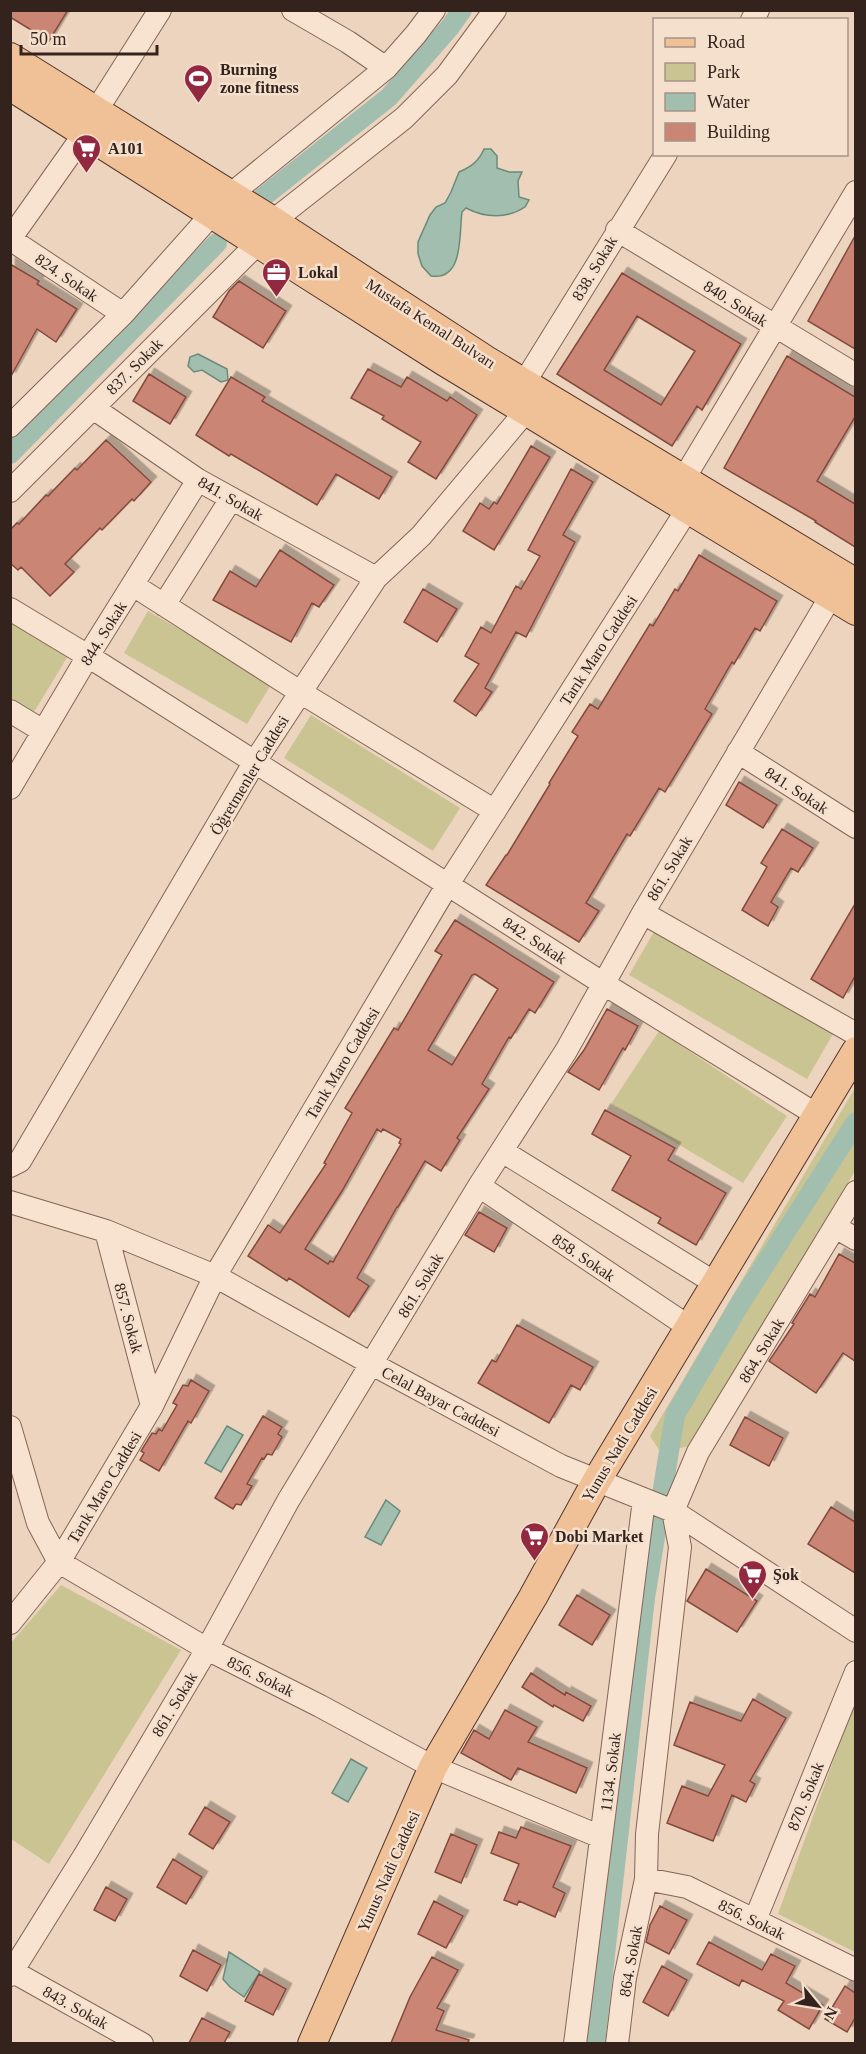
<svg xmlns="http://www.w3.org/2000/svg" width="866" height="2054" font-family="Georgia,serif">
	<defs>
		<filter id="shadow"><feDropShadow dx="5.5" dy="-5.5" stdDeviation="0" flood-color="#0004"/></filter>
	</defs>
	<rect width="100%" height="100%" fill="#ecd4be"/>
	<path fill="#cac493" d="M148,611L272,683L247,724L124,653Z
		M10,621L68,656L34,712L11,698Z
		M311,715L460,808L433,851L284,758Z
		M655,930L833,1034L807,1079L629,975Z
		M659,1031L787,1116L743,1183L611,1104Z
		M855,1088V1171L689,1446L661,1453L650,1436Z
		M61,1585L181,1650L49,1864L11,1839L10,1644Z
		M855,1700V1952L778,1914Z"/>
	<path fill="#a1beaf" stroke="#698b7b" stroke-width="1.5" d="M484,149H491L497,156V168L509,172H522L518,181L519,197L529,200L525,207C507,219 485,218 466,208L462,212C459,234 464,281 431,276L422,266L418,254V242L430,215L436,207L445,203L451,192L459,172C471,167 479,161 484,149Z
		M198,354L227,369L228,380L221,382L202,370L194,372L188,366L190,357Z
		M227,1426L243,1435L221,1472L205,1463Z
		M386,1500L400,1511L381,1545L365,1537Z
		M351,1759L367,1768L348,1802L332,1793Z
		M229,1952L260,1972L244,1997L230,1987L223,1979Z"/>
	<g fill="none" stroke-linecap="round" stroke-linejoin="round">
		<path stroke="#a1beaf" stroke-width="20" d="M263,197L389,97L450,27L462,10
			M10,454L217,243
			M595,2044L645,1598L675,1415L741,1302L856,1122"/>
	</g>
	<path fill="#ca8575" stroke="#834a3e" stroke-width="1.5" fill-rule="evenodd" filter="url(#shadow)" d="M10,10H68L49,41L10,17Z
		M855,236V349L808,321Z
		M10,264L39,281L37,284L77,309L56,342L37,329L10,378Z
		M622,273L741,344L702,410L697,406L672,446L557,374ZM637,316L695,351L661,405L604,370Z
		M239,281L286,311L263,348L213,317L229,291Z
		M787,356L855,397V417L817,481L855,504V547L815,522L816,521L724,468Z
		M368,369L401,387L407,377L447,401L450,397L477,415L436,479L408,462L421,442L382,419L384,416L351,398Z
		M149,374L186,397L170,424L133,401Z
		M231,377L265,397L262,401L392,477L379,499L336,474L317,505L231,454L229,456L196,435Z
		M106,440L151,482L134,501L132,499L102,530L100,528L65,564L74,572L50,596L21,567L18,570L10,563V530L17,523L19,524L46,495L48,496L75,468L77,470Z
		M531,446L550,457L494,550L463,531L480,503L489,509L494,502L497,504Z
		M571,469L593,482L563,535L575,542L526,637L516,632L485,688L492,692L476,716L454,701L479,664L465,656L481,627L491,633L516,586L521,589L540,556L528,550Z
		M280,550L334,585L319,607L312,603L291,642L213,600L230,571L256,587Z
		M699,555L777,601L760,631L755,628L734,664L732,662L705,709L712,714L665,792L659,788L630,836L627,834L586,903L599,911L579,942L486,885L506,855H507L550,784L549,783L578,736L572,732L590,704L598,709L650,624L653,626L675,589L678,591Z
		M423,589L457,609L437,642L404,622Z
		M739,782L777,805L763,828L726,805Z
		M782,829L813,848L798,872L791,868L771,902L778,907L768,926L742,910L767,867L761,863Z
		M855,904V976L843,998L811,979Z
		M455,920L554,982L535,1013L529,1009L511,1038L509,1037L482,1084L489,1089L457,1138L460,1140L441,1171L425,1161L398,1207H397L357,1278L369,1286L349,1317L289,1278L287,1281L248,1256L268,1225L280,1233L326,1164L324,1163L352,1113L345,1108L394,1028L398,1030L442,955L435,951ZM475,974L498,989L452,1065L428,1050L472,975ZM377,1129L381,1132L383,1129L401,1139L399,1143L401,1144L333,1262L330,1261L328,1264L305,1249L342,1191Z
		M607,1009L638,1026L625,1050L623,1048L599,1090L568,1072L584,1050Z
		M605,1110L675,1148L668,1160L726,1193L696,1245L658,1223L661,1218L612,1190L631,1156L592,1134Z
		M479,1212L507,1228L494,1252L465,1235Z
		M839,1254L855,1263V1361L843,1353L816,1393L769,1361L794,1324L792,1323L810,1294L815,1297Z
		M517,1325L593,1367L580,1390L571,1385L549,1423L478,1383L492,1360L496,1362Z
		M191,1380L209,1391L191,1423L188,1421L159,1471L140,1460L144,1453L141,1451L152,1433L156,1434L159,1429L162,1431L177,1405L173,1403L183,1385L188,1386Z
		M263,1416L282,1427L278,1434L282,1437L272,1455L267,1454L264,1459L262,1458L247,1484L252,1486L241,1505L236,1504L233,1509L215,1498Z
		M745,1417L783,1438L769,1466L730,1445Z
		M831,1507L855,1522V1573L808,1544Z
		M706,1569L757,1601L737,1632L687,1601Z
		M577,1595L610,1615L592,1645L559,1625Z
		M531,1673L565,1695L566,1692L591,1706L583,1721L554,1705L553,1707L522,1687Z
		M753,1699L786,1718L750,1781L755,1784L746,1802L732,1795L713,1841L667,1823L682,1786L708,1796L725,1765L674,1745L690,1702L741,1721Z
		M505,1710L537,1727L528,1742L587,1768L576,1793L518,1768L511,1780L461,1753L474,1730L489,1739Z
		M205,1807L230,1822L213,1849L189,1834Z
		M521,1827L571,1846L553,1887L565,1893L555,1917L519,1901L517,1905L504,1900L519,1864L491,1853L499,1832L516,1838Z
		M451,1834L477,1845L461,1883L435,1872Z
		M173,1859L202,1877L186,1904L157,1887Z
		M106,1887L127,1899L115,1921L94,1910Z
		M434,1901L463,1916L446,1948L418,1934Z
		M660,1906L687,1920L669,1954L646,1942L650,1925Z
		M709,1942L762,1970L771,1954L795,1966L786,1983L823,2005L809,2029L778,2010L784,2001L742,1980L739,1986L697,1964Z
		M193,1950L221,1965L207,1991L180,1976Z
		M432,1957L458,1970L437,2008L444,2011L436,2030L469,2040L468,2043H391L410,1997Z
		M662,1966L687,1980L668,2016L643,2002Z
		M259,1974L286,1989L273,2015L245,2001Z
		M845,1986L855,1993V2018L847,2032L825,2019Z
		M202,2018L230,2032L224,2043H189Z"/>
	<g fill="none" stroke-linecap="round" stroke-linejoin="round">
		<defs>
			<path id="minor" d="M293,10L348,42L386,68
				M752,20L758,10
				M96,111L160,10
				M230,195L386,68L416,34L434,10
				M273,221L404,118L447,75L495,10
				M617,230L856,375
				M10,239L123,314
				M10,239L85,133
				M524,383L666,154
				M93,408L198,480L376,578
				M10,426L123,314L212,214
				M683,480L856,192
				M10,491L259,242
				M133,585L300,692L495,811
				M164,605L231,499
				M10,609L88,656L604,984L817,1115
				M10,711L43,731
				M738,752L856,827
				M10,788L88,656L198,480
				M643,913L856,1034
				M502,1151L715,1283
				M10,1166L20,1161L254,763L376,578L421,536L526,411
				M479,1186L689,1327
				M10,1202L106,1231L215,1276L372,1364L561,1466L673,1511L856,1631
				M835,1227L856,1239
				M106,1231L152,1406
				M10,1427L38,1523L59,1562L207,1649L320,1706L433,1767L601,1837
				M10,1623L59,1562L152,1406L215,1276L448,884L687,510
				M646,1879L687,1887L856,1970
				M755,1920L856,1672
				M10,1970L142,2044
				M10,1975L86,1853L207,1649L288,1501L479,1186L566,1051L643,913L831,596
				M575,2044L644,1500
				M617,2044L625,1978L646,1879L647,1834L680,1547L673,1511L698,1452L856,1192"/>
			<path id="major" d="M10,57L273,221L486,360L856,583
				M10,86L445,362L856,611
				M312,2044L433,1767L533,1597L597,1480L856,1051"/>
		</defs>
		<use href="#minor" stroke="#846557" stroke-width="24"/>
		<use href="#major" stroke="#52352c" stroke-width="30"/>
		<use href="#minor" stroke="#f8e3d1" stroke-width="22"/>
		<use href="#major" stroke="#f0c096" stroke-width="28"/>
	</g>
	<defs>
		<symbol id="stadium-pin" viewBox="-11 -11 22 30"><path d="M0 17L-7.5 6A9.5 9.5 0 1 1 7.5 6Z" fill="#922941" stroke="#f4e0cd"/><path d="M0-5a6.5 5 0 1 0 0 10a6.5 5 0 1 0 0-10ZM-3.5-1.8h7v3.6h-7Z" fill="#fff"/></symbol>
		<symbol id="supermarket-pin" viewBox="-11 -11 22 30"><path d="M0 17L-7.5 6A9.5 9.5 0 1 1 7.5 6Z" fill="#922941" stroke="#f4e0cd"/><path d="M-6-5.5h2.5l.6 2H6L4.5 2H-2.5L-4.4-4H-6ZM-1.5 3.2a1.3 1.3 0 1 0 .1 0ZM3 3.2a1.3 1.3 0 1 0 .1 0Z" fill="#fff"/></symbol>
		<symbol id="office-pin" viewBox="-11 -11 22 30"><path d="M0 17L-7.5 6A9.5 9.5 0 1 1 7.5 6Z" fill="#922941" stroke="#f4e0cd"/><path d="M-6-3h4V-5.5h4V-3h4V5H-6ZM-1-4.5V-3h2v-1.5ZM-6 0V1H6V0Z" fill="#fff"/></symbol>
	</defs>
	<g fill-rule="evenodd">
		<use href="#stadium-pin" x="182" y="62" width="33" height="45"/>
		<use href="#supermarket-pin" x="70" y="132" width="33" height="45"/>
		<use href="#office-pin" x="260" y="256" width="33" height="45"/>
		<use href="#supermarket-pin" x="518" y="1520" width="33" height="45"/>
		<use href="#supermarket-pin" x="736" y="1558" width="33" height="45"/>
	</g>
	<g text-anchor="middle" stroke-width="5" stroke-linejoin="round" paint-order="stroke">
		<g font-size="16" font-weight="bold" fill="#34221c" stroke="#f4e0cd" text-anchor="start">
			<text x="220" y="75">Burning<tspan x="220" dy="18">zone fitness</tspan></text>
			<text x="108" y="154">A101</text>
			<text x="298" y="278">Lokal</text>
			<text x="555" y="1542">Dobi Market</text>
			<text x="773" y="1580">Şok</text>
		</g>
		<g font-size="16" fill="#34221c" stroke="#f4e0cd">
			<text transform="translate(594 268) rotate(-59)" y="6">838. Sokak</text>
			<text transform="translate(67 277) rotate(34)" y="6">824. Sokak</text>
			<text transform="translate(736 303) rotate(32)" y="6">840. Sokak</text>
			<text transform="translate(431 323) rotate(33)" y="6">Mustafa Kemal Bulvarı</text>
			<text transform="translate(134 366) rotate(-45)" y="6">837. Sokak</text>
			<text transform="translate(231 498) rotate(30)" y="6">841. Sokak</text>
			<text transform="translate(103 633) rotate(-58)" y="6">844. Sokak</text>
			<text transform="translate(598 650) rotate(-57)" y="6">Tarık Maro Caddesi</text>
			<text transform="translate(249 775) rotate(-59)" y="6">Öğretmenler Caddesi</text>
			<text transform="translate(797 790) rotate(33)" y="6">841. Sokak</text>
			<text transform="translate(669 868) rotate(-59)" y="6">861. Sokak</text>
			<text transform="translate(535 940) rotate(33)" y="6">842. Sokak</text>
			<text transform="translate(342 1063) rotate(-59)" y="6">Tarık Maro Caddesi</text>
			<text transform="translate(584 1257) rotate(34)" y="6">858. Sokak</text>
			<text transform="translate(420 1285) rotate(-59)" y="6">861. Sokak</text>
			<text transform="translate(129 1318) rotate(75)" y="6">857. Sokak</text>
			<text transform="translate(761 1350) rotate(-59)" y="6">864. Sokak</text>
			<text transform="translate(441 1401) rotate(28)" y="6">Celal Bayar Caddesi</text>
			<text transform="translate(619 1444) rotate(-59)" y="6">Yunus Nadi Caddesi</text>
			<text transform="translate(104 1487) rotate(-59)" y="6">Tarık Maro Caddesi</text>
			<text transform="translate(261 1676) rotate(26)" y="6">856. Sokak</text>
			<text transform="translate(174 1704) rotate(-59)" y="6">861. Sokak</text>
			<text transform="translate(610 1772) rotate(-83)" y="6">1134. Sokak</text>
			<text transform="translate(805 1796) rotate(-68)" y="6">870. Sokak</text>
			<text transform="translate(388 1871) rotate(-66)" y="6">Yunus Nadi Caddesi</text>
			<text transform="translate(752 1919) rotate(26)" y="6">856. Sokak</text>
			<text transform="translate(630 1961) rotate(-80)" y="6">864. Sokak</text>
			<text transform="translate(76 2007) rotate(29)" y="6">843. Sokak</text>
		</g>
	</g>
	<rect width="866" height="2054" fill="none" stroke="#34221c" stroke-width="24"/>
	<rect x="653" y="18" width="195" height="138" fill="#f4e0cd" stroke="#a79486" stroke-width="1.5"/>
	<rect x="665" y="38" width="30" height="9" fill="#f0c096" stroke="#a79486" stroke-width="1.5"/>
	<text x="707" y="48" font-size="18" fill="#34221c">Road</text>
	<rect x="665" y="63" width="30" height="18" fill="#cac493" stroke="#a79486" stroke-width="1.5"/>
	<text x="707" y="78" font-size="18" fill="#34221c">Park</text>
	<rect x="665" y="93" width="30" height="18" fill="#a1beaf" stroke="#a79486" stroke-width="1.5"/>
	<text x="707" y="108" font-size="18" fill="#34221c">Water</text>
	<rect x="665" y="123" width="30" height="18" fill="#ca8575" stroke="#a79486" stroke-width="1.5"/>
	<text x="707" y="138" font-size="18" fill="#34221c">Building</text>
	<g transform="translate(818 2006) rotate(120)" stroke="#f4e0cd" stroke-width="4.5" paint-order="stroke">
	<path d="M0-4.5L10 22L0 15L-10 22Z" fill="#34221c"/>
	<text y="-9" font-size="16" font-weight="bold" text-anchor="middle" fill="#34221c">N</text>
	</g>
	<path d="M21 45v9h136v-9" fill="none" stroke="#34221c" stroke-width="3"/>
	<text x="30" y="45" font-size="18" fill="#34221c" stroke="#f4e0cd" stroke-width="4.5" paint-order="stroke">50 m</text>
</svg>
